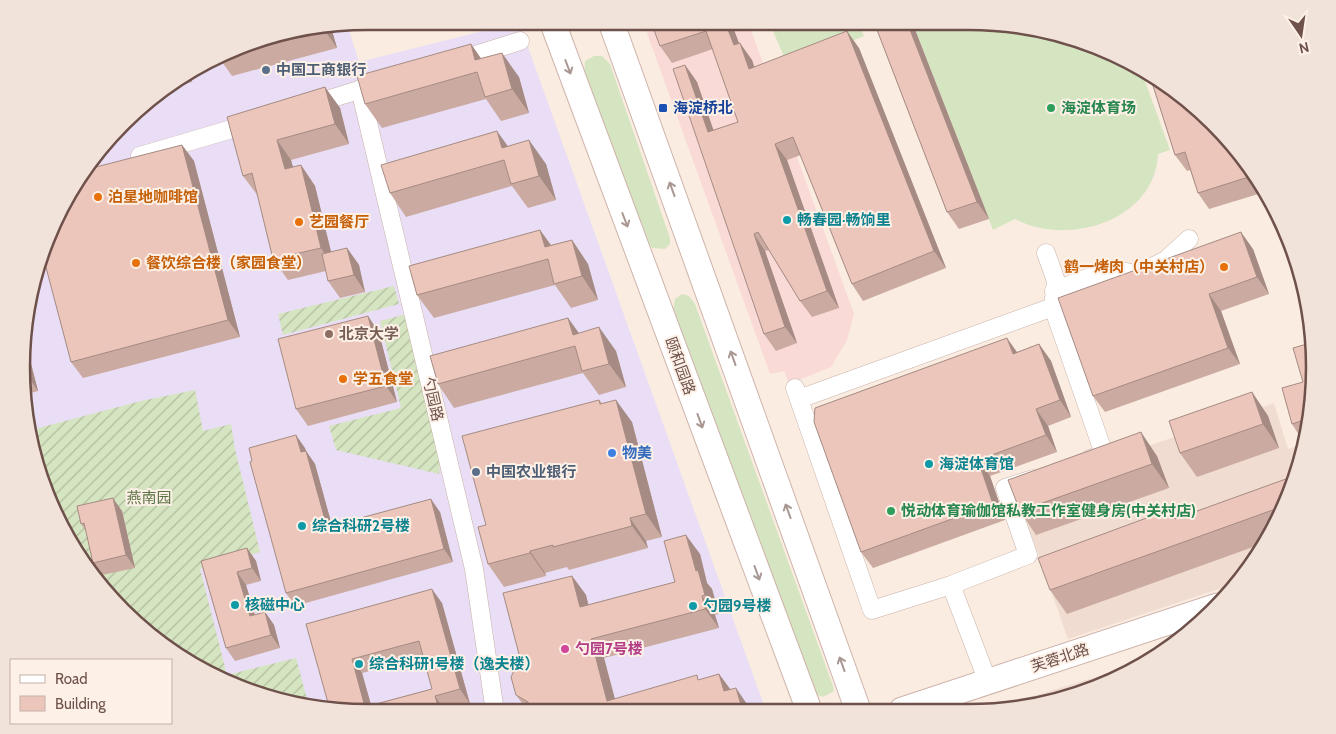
<svg xmlns="http://www.w3.org/2000/svg" width="1336" height="734" font-family="Cabin,'Noto Sans SC',sans-serif">
	<defs>
		<pattern id="garden-furrows" width="10" height="10" patternUnits="userSpaceOnUse" patternTransform="scale(1.25)"><rect width="10" height="10" fill="#d6e5c1"/><path d="M-1 1l2-2M0 10L10 0M9 11l2-2" fill="none" stroke="#b2bc9f"/></pattern>
	</defs>
	<rect width="100%" height="100%" fill="#faece1"/>
	<path fill="#f0dcd0" d="M1274,403L1288,449L1305,443L1296,478L1269,540L1237,583L1068,639L1016,491Z
		M1149,661L1101,687L1014,710H987Z"/>
	<path fill="#f9dad6" d="M643,22H748L854,314L847,340L831,367L789,384L784,371L770,374Z"/>
	<path fill="#e9def5" d="M519,22L766,711L345,712L277,701L194,667L107,595L48,500L22,390L33,278L79,175L156,93L256,40L347,24L359,62Z"/>
	<path fill="#d6e5c1" d="M769,22H858L864,36L789,68Z
		M912,22H991L1059,33L1140,67L1170,150L1158,154C1155,221 1068,247 1015,219L993,230Z
		M594,56H602L610,64L670,238V244L665,249L652,248L647,241L584,78L585,61Z
		M682,294L689,296L695,304L833,686L834,691L823,697L813,693L673,310L675,299Z"/>
	<path fill="url(#garden-furrows)" d="M394,286L399,304L283,335L278,314Z
		M407,314L441,456L439,474L336,450L329,426L401,408L380,321Z
		M195,390L203,431L231,424L235,449L260,552L200,569L227,675L296,658L309,706L277,701L194,667L107,595L48,500L31,430L141,401Z"/>
	<g fill="none" stroke-linecap="round" stroke-linejoin="round">
		<defs>
			<path id="street" d="M456,61L520,41
				M360,89L474,569L495,712
				M310,105L372,86
				M140,156L252,123
				M1046,253L1056,281L1053,307L1104,454L1090,459
				M1054,291L1111,269L1131,273L1148,269L1166,260L1189,239
				M795,388L872,610L951,585
				M799,399L1053,307
				M988,682L951,585L1028,555L1005,488L1033,479"/>
			<path id="secondary" d="M552,21L809,710
				M611,22L858,710
				M902,710L1217,606"/>
		</defs>
		<use href="#street" stroke="#c9b2a9" stroke-width="19"/>
		<use href="#secondary" stroke="#ceb3aa" stroke-width="27"/>
		<use href="#street" stroke="#fff" stroke-width="18"/>
		<use href="#secondary" stroke="#fff" stroke-width="25"/>
	</g>
	<path fill="#cbaaa1" fill-rule="evenodd" d="M651,22H731L739,43L752,60L754,67L859,48L946,268L863,301L852,284L801,155L787,160L839,308L812,317L800,301L769,250L765,251L797,343L776,351L764,334L685,65L697,82L713,130L738,122L713,49L672,63L660,46Z
		M874,22H912L989,219L959,229L947,212Z
		M331,27L337,48L232,76L220,59L256,40Z
		M471,44L481,59L519,77L529,113L501,121L486,99L382,128L365,104Z
		M1149,73L1243,156L1265,192L1209,209L1198,193L1190,170L1187,171L1175,155Z
		M190,75L192,82L162,90Z
		M325,87L340,108L349,144L291,160L293,167L301,165L315,186L331,252L347,248L359,265L365,292L340,298L328,281L326,271L288,280L273,259L258,196L243,176Z
		M182,145L194,161L240,337L83,378L71,362Z
		M507,146L546,164L556,200L528,208L512,186L406,217L390,193Z
		M540,230L551,245L572,240L588,264L598,300L571,308L555,285L434,318L417,295Z
		M1253,249L1269,294L1221,311L1240,364L1105,412L1093,396Z
		M368,316L379,333L397,402L308,426L296,409Z
		M568,318L579,333L616,351L626,387L599,395L583,373L454,408L438,384Z
		M27,337L31,351L28,352L38,391L23,395L22,390Z
		M1314,342L1312,412L1307,433L1299,435L1292,424Z
		M1039,344L1051,361L1071,417L1048,426L1057,452L990,476L1005,520L873,568L861,552L1017,352Z
		M1252,392L1268,416L1279,448L1197,477L1180,453Z
		M599,400L602,403L632,422L662,537L646,541L648,548L569,570L567,567L545,573L546,576L504,587L488,564L486,525Z
		M305,448L306,451L315,464L332,526L440,512L453,562L295,606L286,593Z
		M1157,456L1169,488L1036,535L1020,511Z
		M1296,478L1267,542L1067,614L1050,590L1178,518Z
		M122,511L135,568L102,575L93,563L86,531L81,524Z
		M247,548L256,561L261,581L246,585L255,615L265,612L274,625L280,648L235,661L226,648L201,561Z
		M700,554L707,583L712,589L719,614L715,615L719,628L604,658L615,699L700,680L719,674L730,689L749,707L751,711H528L516,695L572,576L586,595L588,605L675,582Z
		M442,603L470,704L445,711L446,712H345L306,624ZM423,657L432,689L371,705L362,673Z"/>
	<path fill="#a58b83" d="M725,22H731L746,62L734,45Z
		M907,22H912L989,219L977,202Z
		M331,27L337,48L323,28Z
		M847,31L859,48L946,268L934,251Z
		M740,43L752,60L761,86L749,69Z
		M471,44L487,67L475,60Z
		M502,53L519,77L529,113L512,89Z
		M685,65L697,82L720,149L708,132Z
		M190,75L192,82L188,76Z
		M325,87L340,108L349,144L335,124Z
		M497,131L514,155L502,148Z
		M277,140L291,160L299,190L285,169Z
		M529,140L546,164L556,200L539,176Z
		M775,144L787,160L839,308L827,291Z
		M182,145L194,161L240,337L228,320Z
		M301,165L315,186L335,268L321,248Z
		M540,230L557,254L545,247Z
		M1241,232L1253,249L1269,294L1257,277Z
		M754,234L765,251L797,343L785,327Z
		M572,240L588,264L598,300L582,276Z
		M347,248L359,265L365,292L354,275Z
		M1209,294L1221,311L1240,364L1228,348Z
		M368,316L379,333L397,402L386,386Z
		M568,318L585,342L573,335Z
		M599,327L616,351L626,387L609,364Z
		M27,337L31,351L26,345Z
		M1007,338L1019,355L1013,354Z
		M1039,344L1051,361L1071,417L1060,400Z
		M26,350L28,352L38,391L24,371Z
		M1252,392L1268,416L1279,448L1263,424Z
		M616,400L632,422L662,537L646,514Z
		M1036,409L1048,426L1057,452L1046,435Z
		M1141,432L1157,456L1169,488L1152,464Z
		M296,435L305,448L310,465L301,452Z
		M306,451L315,464L336,540L327,527Z
		M978,460L990,476L1005,520L993,504Z
		M113,498L122,511L135,568L126,555Z
		M431,499L440,512L453,562L444,549Z
		M1171,509L1188,533L1175,519Z
		M630,518L646,541L648,548L632,526Z
		M686,535L700,554L707,583L712,589L719,614L705,595L696,571Z
		M247,548L256,561L261,581L252,568Z
		M530,551L545,573L546,576L530,553Z
		M237,572L246,585L259,629L250,616Z
		M572,576L586,595L594,627L580,607Z
		M432,589L442,603L470,704L460,689Z
		M702,596L715,615L719,628L705,609Z
		M265,612L274,625L280,648L271,635Z
		M591,639L604,658L618,711L607,701Z
		M352,659L362,673L373,712L365,707Z
		M719,674L733,693L724,691Z
		M736,688L749,707L751,711H745L741,705Z
		M435,696L445,711L446,712H440Z"/>
	<path fill="#ecc6bb" stroke="#a58b83" fill-rule="evenodd" d="M651,22H725L734,45L740,43L749,69L847,31L934,251L852,284L793,137L775,144L827,291L800,301L758,232L754,234L785,327L764,334L673,69L685,65L708,132L738,122L706,31L660,46Z
		M874,22H907L977,202L947,212Z
		M271,37L250,43L256,40Z
		M471,44L475,60L502,53L512,89L485,97L477,72L365,104L357,76Z
		M1149,73L1197,107L1243,156L1255,175L1198,193L1185,152L1175,155Z
		M325,87L335,124L277,140L285,169L301,165L321,248L273,259L252,173L243,176L227,117Z
		M497,131L502,148L529,140L539,176L511,184L504,160L390,193L381,165Z
		M182,145L228,320L71,362L43,256L79,175L84,170Z
		M540,230L545,247L572,240L582,276L554,284L548,259L417,295L409,266Z
		M1241,232L1257,277L1209,294L1228,348L1093,396L1058,298Z
		M347,248L354,275L328,281L322,254Z
		M368,316L386,386L296,409L278,339Z
		M568,318L573,335L599,327L609,364L582,371L575,346L438,384L430,356Z
		M1007,338L1013,354L1039,344L1060,400L1036,409L1046,435L978,460L993,504L861,552L814,422L815,408Z
		M1314,342L1312,412L1310,418L1292,424L1282,388L1303,382L1293,348Z
		M1252,392L1263,424L1180,453L1169,421Z
		M599,400L600,404L616,400L646,514L630,518L632,526L553,547V545L530,551V553L488,564L478,527L486,525L462,436Z
		M1141,432L1152,464L1020,511L1008,480Z
		M296,435L301,452L306,451L327,527L431,499L444,549L286,593L250,462L252,461L249,448Z
		M1297,475L1284,506L1050,590L1038,558L1171,509L1175,519Z
		M113,498L126,555L93,563L84,523L81,524L77,506Z
		M686,535L696,571L698,570L705,595L702,596L705,609L591,639L607,701L697,675L698,680L719,674L724,691L736,688L741,705L732,707L731,711H530L528,702L516,695L511,677L520,658L503,593L572,576L580,607L675,582L664,541Z
		M247,548L252,568L237,572L250,616L265,612L271,635L226,648L201,561Z
		M432,589L460,689L435,696L440,712H345L330,710L306,624ZM419,641L432,689L365,707L352,659Z"/>
	<defs><path id="oneway-shaft" d="M-6 0H5M1.5-3L5.5 0L1.5 3" fill="none" stroke-width="1.6" stroke-linecap="round" stroke-linejoin="round" transform="scale(1.25)"/></defs>
	<g stroke="#a89792">
		<use href="#oneway-shaft" transform="translate(568 67) rotate(69)"/>
		<use href="#oneway-shaft" transform="translate(672 189) rotate(-110)"/>
		<use href="#oneway-shaft" transform="translate(625 220) rotate(69)"/>
		<use href="#oneway-shaft" transform="translate(733 358) rotate(-110)"/>
		<use href="#oneway-shaft" transform="translate(700 421) rotate(70)"/>
		<use href="#oneway-shaft" transform="translate(788 511) rotate(-110)"/>
		<use href="#oneway-shaft" transform="translate(757 573) rotate(70)"/>
		<use href="#oneway-shaft" transform="translate(842 664) rotate(-110)"/>
	</g>
	<g fill="#5c6f8a" stroke="#fdf0e7" stroke-width="2">
		<circle cx="266" cy="70" r="5"/>
		<circle cx="476" cy="472" r="5"/>
	</g>
	<rect fill="#1a4fb4" stroke="#fdf0e7" stroke-width="2" x="658" y="103" width="10" height="10" rx="2.5"/>
	<g fill="#2e9e5b" stroke="#fdf0e7" stroke-width="2">
		<circle cx="1051" cy="108" r="5"/>
		<circle cx="891" cy="511" r="5"/>
	</g>
	<g fill="#e8710a" stroke="#fdf0e7" stroke-width="2">
		<circle cx="98" cy="197" r="5"/>
		<circle cx="299" cy="222" r="5"/>
		<circle cx="136" cy="263" r="5"/>
		<circle cx="1224" cy="267" r="5"/>
		<circle cx="343" cy="379" r="5"/>
	</g>
	<g fill="#0f9aa8" stroke="#fdf0e7" stroke-width="2">
		<circle cx="787" cy="220" r="5"/>
		<circle cx="929" cy="464" r="5"/>
		<circle cx="302" cy="526" r="5"/>
		<circle cx="235" cy="605" r="5"/>
		<circle cx="693" cy="606" r="5"/>
		<circle cx="359" cy="664" r="5"/>
	</g>
	<circle fill="#8d6e63" stroke="#fdf0e7" stroke-width="2" cx="329" cy="334" r="5"/>
	<circle fill="#3f7fe0" stroke="#fdf0e7" stroke-width="2" cx="612" cy="453" r="5"/>
	<circle fill="#d1479c" stroke="#fdf0e7" stroke-width="2" cx="565" cy="649" r="5"/>
	<g text-anchor="middle" stroke-width="4" stroke-linejoin="round" paint-order="stroke">
		<g font-size="15" font-weight="bold" fill="#4e5e75" stroke="#fdf0e7" text-anchor="start">
			<text x="276" y="75">中国工商银行</text>
			<text x="486" y="477">中国农业银行</text>
		</g>
		<g font-size="15" font-weight="bold" fill="#164399" stroke="#fdf0e7" text-anchor="start">
			<text x="673" y="113">海淀桥北</text>
		</g>
		<g font-size="15" font-weight="bold" fill="#27864d" stroke="#fdf0e7" text-anchor="start">
			<text x="1061" y="113">海淀体育场</text>
			<text x="901" y="516">悦动体育瑜伽馆私教工作室健身房(中关村店)</text>
		</g>
		<g font-size="15" font-weight="bold" fill="#c56008" stroke="#fdf0e7" text-anchor="start">
			<text x="108" y="202">泊星地咖啡馆</text>
			<text x="309" y="227">艺园餐厅</text>
			<text x="146" y="268">餐饮综合楼（家园食堂）</text>
			<text x="1214" y="272" text-anchor="end">鹤一烤肉（中关村店）</text>
			<text x="353" y="384">学五食堂</text>
		</g>
		<g font-size="15" font-weight="bold" fill="#0d838f" stroke="#fdf0e7" text-anchor="start">
			<text x="797" y="225">畅春园·畅饷里</text>
			<text x="939" y="469">海淀体育馆</text>
			<text x="312" y="531">综合科研2号楼</text>
			<text x="245" y="610">核磁中心</text>
			<text x="703" y="611">勺园9号楼</text>
			<text x="369" y="669">综合科研1号楼（逸夫楼）</text>
		</g>
		<g font-size="15" font-weight="bold" fill="#785e54" stroke="#fdf0e7" text-anchor="start">
			<text x="339" y="339">北京大学</text>
		</g>
		<g font-size="15" fill="#6e514a" stroke="#fdf0e7">
			<text transform="translate(680 366) rotate(70)" y="5">颐和园路</text>
			<text transform="translate(433 399) rotate(77)" y="5">勺园路</text>
			<text transform="translate(1060 658) rotate(-18)" y="5">芙蓉北路</text>
		</g>
		<g font-size="15" font-weight="bold" fill="#366cbe" stroke="#fdf0e7" text-anchor="start">
			<text x="622" y="458">物美</text>
		</g>
		<g font-size="15" fill="#5a7344" stroke="#fdf0e7">
			<text x="149" y="503">燕南园</text>
		</g>
		<g font-size="15" font-weight="bold" fill="#b23c85" stroke="#fdf0e7" text-anchor="start">
			<text x="575" y="654">勺园7号楼</text>
		</g>
	</g>
	<path d="M0 0H1336V734H0ZM367 30H969A337 337 0 0 1 1306 367V367A337 337 0 0 1 969 704H367A337 337 0 0 1 30 367V367A337 337 0 0 1 367 30Z" fill="#f2e3da" fill-rule="evenodd"/>
	<path fill="none" stroke="#6e514a" stroke-width="2.5" d="M367 30H969A337 337 0 0 1 1306 367V367A337 337 0 0 1 969 704H367A337 337 0 0 1 30 367V367A337 337 0 0 1 367 30Z"/>
	<rect x="10" y="659" width="162" height="65" fill="#fdf0e7" stroke="#c4b0a8"/>
	<rect x="20" y="675" width="25" height="8" fill="#ffffff" stroke="#c4b0a8"/>
	<text x="55" y="684" font-size="15" fill="#6e514a">Road</text>
	<rect x="20" y="696" width="25" height="15" fill="#ecc6bb" stroke="#c4b0a8"/>
	<text x="55" y="709" font-size="15" fill="#6e514a">Building</text>
	<g transform="translate(1301 35) rotate(167)" stroke="#fdf0e7" stroke-width="4" paint-order="stroke">
	<path d="M0-4L9 19L0 12L-9 19Z" fill="#6e514a"/>
	<text y="-8" font-size="14" font-weight="bold" text-anchor="middle" fill="#6e514a">N</text>
	</g>
</svg>
